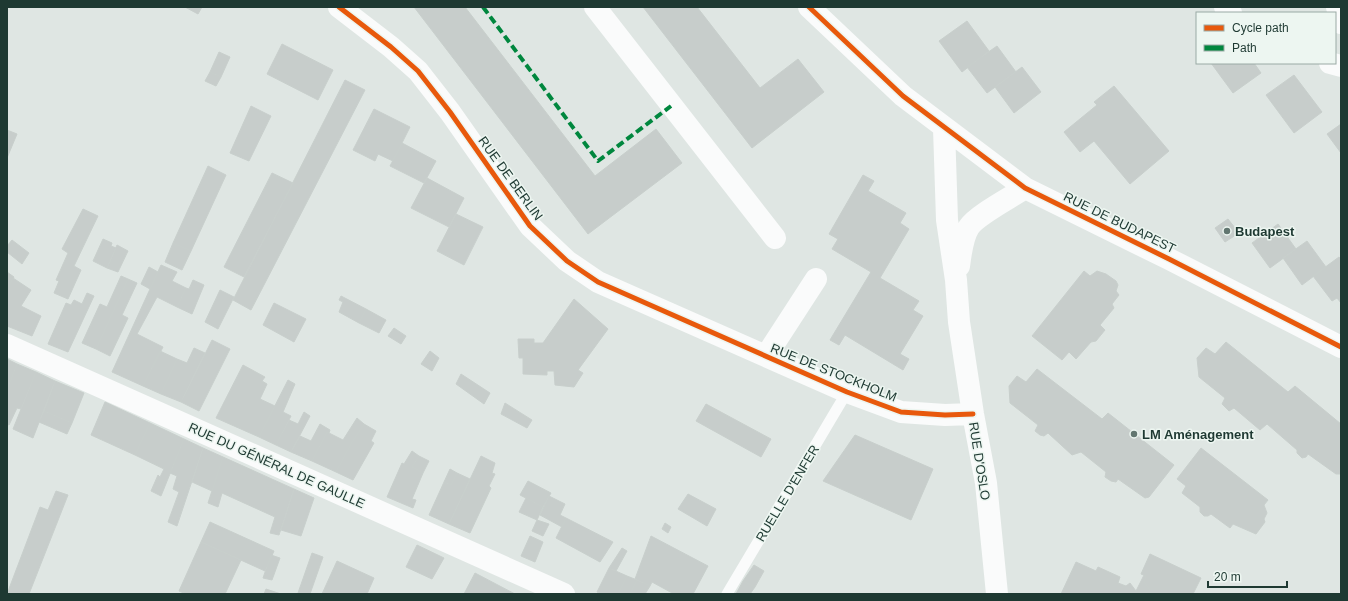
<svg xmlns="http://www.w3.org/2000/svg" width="1348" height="601" font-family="Arial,sans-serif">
	<rect width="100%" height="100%" fill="#dfe6e3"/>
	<path fill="#c7cdcb" stroke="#c8cfcc" d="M185,7H202L198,14Z
		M414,7H465L595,176L656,129L682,163L588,234Z
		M643,7H697L760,88L798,59L824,92L752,148Z
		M967,21L989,51L962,72L939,41Z
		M282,44L333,70L318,100L267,74Z
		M997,46L1016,72L987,93L967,67Z
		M219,52L230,57L221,77L210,72Z
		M1211,63H1254L1261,73L1233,93Z
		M1022,67L1041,92L1014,113L995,87Z
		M210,72L221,77L216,86L205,81Z
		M1294,75L1322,112L1294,133L1266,95Z
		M345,80L365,90L251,310L233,300Z
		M1114,86L1169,151L1130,184L1094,141L1080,152L1064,132L1097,105L1094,102Z
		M251,106L271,116L249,161L230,153Z
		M374,109L410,127L393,161L378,154L375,161L353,150Z
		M1341,124V153L1327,134Z
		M7,130L17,134L7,158Z
		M402,143L436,161L424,183L390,166Z
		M208,166L226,175L191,251L173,243Z
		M272,173L293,183L244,277L224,267Z
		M863,175L874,181L868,191L906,213L900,223L909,229L880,278L919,301L913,310L923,316L900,354L909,359L903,370L845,335L839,345L830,340L871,272L832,249L838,239L829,234Z
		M427,178L464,198L449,227L411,208Z
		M83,209L98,216L74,266L81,270L68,299L54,293L59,281L56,280L68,253L62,249Z
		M456,214L483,227L464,265L437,251Z
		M1228,219L1239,233L1225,242L1215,228Z
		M1278,224L1296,249L1270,268L1252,243Z
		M103,239L112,243L111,246L116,248L107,268L93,261Z
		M12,240L29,253L22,264L7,252V246Z
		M1307,241L1326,267L1302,285L1283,258Z
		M173,243L191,251L182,270L165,262Z
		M117,245L128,251L118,272L107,268Z
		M1339,257L1341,259V303L1337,298L1332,301L1313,276Z
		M161,265L177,272L172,281L186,288L177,307L157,297L137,334L163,347L143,386L112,372Z
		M149,267L158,272L150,289L141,284Z
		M1084,271L1090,276L1097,271L1106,274L1116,281L1118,285L1116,291L1119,295L1112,304L1114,308L1100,325L1105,330L1096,341L1091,342L1076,359L1069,352L1062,360L1032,336Z
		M7,272L14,277L7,289Z
		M121,276L128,279L96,349L82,343L100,304L107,307Z
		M13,278L31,290L21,306L41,316L32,336L7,326V289Z
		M128,279L137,283L122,315L128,318L110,356L96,349Z
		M193,280L204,285L192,314L177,307L186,288L189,289Z
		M220,290L234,297L218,329L205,322Z
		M87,293L94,296L68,352L48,344L66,303L71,305L74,300L82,304Z
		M341,296L366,309L359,323L339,312L343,302L339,300Z
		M574,299L608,329L578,370L583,373L574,387L555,385L554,371H547V375L523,374V358H519L518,339H534V343H543Z
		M274,303L306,319L294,342L263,325Z
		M366,309L386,320L379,333L359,323Z
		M394,328L406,336L401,344L388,336Z
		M212,340L230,349L199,411L181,402Z
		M1226,342L1288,392L1295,386L1341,424V474H1336L1308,454L1306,457L1302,458L1297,453V450L1267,424L1260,430L1234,408L1229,411L1222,404L1225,398L1199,377L1197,358L1206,348L1215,354Z
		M194,348L205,353L181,402L161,394L177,359L187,363Z
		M160,351L177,359L161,394L143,386Z
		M430,351L439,358L432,371L421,364Z
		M7,359L17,364L7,390Z
		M17,364L36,372L21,409L17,408L9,425L7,424V390Z
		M243,365L265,377L262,381L267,384L260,399L275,406L259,437L216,418Z
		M1037,369L1102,419L1108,413L1174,465L1149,497L1145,498L1118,479L1116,482L1111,481L1105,477L1106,472L1081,452L1072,455L1048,433L1044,436L1040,435L1035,431L1038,425L1010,403L1009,386L1017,376L1026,382Z
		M36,372L55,381L33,438L13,429Z
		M461,374L490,393L484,404L456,384Z
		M288,380L295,384L283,412L291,416L276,445L259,437Z
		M55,381L84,393L72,423L44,411Z
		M105,402L150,423L135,455L91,435Z
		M505,403L532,420L527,428L501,414Z
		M706,404L771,439L761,457L696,421Z
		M44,411L72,423L67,434L39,422Z
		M304,412L310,416L291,452L276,445L289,420L298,424Z
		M357,418L364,424L352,442L336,472L312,461L327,432L343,440Z
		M150,423L184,439L161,496L151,491L158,475L160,477L164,469L135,455Z
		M320,424L330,430L329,433L327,432L312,461L291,452L300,436L311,441Z
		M364,424L376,431L371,441L374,443L353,480L336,472L352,442Z
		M855,435L933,469L911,520L823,481Z
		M184,439L203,448L177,526L168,522L179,492L173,489L177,476L170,473Z
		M203,448L223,457L212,491L192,482Z
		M1201,448L1268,500L1264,505L1267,513L1264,519L1265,522L1256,534L1233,524L1230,528L1211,514L1208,516H1204L1200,512V507L1182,493L1186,486L1177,479Z
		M412,451L419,456L412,467L423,473L412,499L416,500L413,508L387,497L402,463L404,464Z
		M419,456L429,461L423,473L412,467Z
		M481,456L495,463L492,473L495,474L489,486L491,488L470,533L449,524Z
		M223,457L294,489L279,535L270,533L275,517L222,493L218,507L208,503Z
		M450,469L457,473L451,485L444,482Z
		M457,473L470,479L449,524L429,515L444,482L451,485Z
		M528,481L551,493L543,507L520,495Z
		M294,489L314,498L301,536L281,530Z
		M56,491L68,495L29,594H7L40,507L48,510Z
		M688,494L716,509L707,526L678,509Z
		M549,496L565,504L560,515L566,518L562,527L540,515Z
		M526,498L543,507L537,520L519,512Z
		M566,518L613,542L600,562L556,538Z
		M537,520L549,524L543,536L532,531Z
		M210,522L274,551L265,571L201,542Z
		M665,523L671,527L668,533L662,529Z
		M530,536L543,542L535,562L521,556Z
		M651,536L708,566L693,594H674L652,582L650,586L635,579Z
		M201,542L241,560L225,594H186L179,591Z
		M417,545L444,558L432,579L406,567Z
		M622,548L627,551L616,571L609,568Z
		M312,553L323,557L310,594H302L298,593Z
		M1150,554L1201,578L1193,594H1061L1076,562L1096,571L1098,567L1120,577L1118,583L1126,586L1130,583L1136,591L1144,594L1150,590L1144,581L1146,576L1141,574Z
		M271,555L280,558L272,580L263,578Z
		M337,561L374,578L367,594H322Z
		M754,565L764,571L755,587L743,581Z
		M609,568L627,576L618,594H601L597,592Z
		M475,573L515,594H464Z
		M1144,575L1146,576L1144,581L1150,590L1144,594L1136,591Z
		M627,576L637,580L630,594H618Z
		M637,580L650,586L645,594H630Z
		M743,581L755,587L750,594H736Z
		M266,589L281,594H264Z"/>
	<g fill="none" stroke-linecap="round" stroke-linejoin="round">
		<path stroke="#fafbfb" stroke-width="11" d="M727,594L847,392"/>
		<path stroke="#fafbfb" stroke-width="22" d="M339,7L391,47L418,71L450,112L530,226L567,261L598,282L847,392L901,412L945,415L973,414
			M595,7L775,238
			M809,7L903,96L1025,188L1169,259L1341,347
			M1225,7L1231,13
			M1337,7L1341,23
			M1330,63L1341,66
			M944,128L947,220L956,280L959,322L973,414L986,483L997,594
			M959,266C961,253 962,238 969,227C977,215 1012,197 1025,188
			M7,345L564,594
			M766,356L816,279"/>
		<path stroke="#00873e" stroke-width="4" stroke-dasharray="8 4" stroke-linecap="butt" d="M483,7L598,161L671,106"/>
		<defs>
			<path id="cycleway" d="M339,7L391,47L418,71L450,112L530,226L567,261L598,282L847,392L901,412L945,415L973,414
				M809,7L903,96L1025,188L1169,259L1341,347"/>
		</defs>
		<use href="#cycleway" stroke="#edf6f1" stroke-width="8"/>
		<use href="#cycleway" stroke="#e8590c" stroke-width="5"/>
	</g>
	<g fill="#627670" stroke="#edf6f1" stroke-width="1.5">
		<circle cx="1227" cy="231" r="4"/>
		<circle cx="1134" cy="434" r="4"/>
	</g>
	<g text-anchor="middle" stroke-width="3" stroke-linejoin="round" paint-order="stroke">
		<g font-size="13" fill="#1e3932" stroke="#edf6f1">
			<text transform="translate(511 178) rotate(54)" y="5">RUE DE BERLIN</text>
			<text transform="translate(1120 222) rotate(26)" y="5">RUE DE BUDAPEST</text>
			<text transform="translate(834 372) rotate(22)" y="5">RUE DE STOCKHOLM</text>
			<text transform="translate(980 461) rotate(81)" y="5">RUE D'OSLO</text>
			<text transform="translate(277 465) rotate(24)" y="5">RUE DU GÉNÉRAL DE GAULLE</text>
			<text transform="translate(787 493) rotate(-59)" y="5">RUELLE D'ENFER</text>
		</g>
		<g font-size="13" font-weight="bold" fill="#1e3932" stroke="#edf6f1" text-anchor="start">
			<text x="1235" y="236">Budapest</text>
			<text x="1142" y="439">LM Aménagement</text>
		</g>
	</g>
	<rect width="1348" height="601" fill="none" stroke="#1e3932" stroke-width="16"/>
	<rect x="1196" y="12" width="140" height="52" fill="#edf6f1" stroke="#9aaaa5"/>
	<rect x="1204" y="25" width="20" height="6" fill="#e8590c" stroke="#9aaaa5"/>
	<text x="1232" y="32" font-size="12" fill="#1e3932">Cycle path</text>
	<rect x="1204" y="45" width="20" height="6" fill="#00873e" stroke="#9aaaa5"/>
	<text x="1232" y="52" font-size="12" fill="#1e3932">Path</text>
	<path d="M1208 581v6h79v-6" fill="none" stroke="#1e3932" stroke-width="2"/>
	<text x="1214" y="581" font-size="12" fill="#1e3932" stroke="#edf6f1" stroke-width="3" paint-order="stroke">20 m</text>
</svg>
